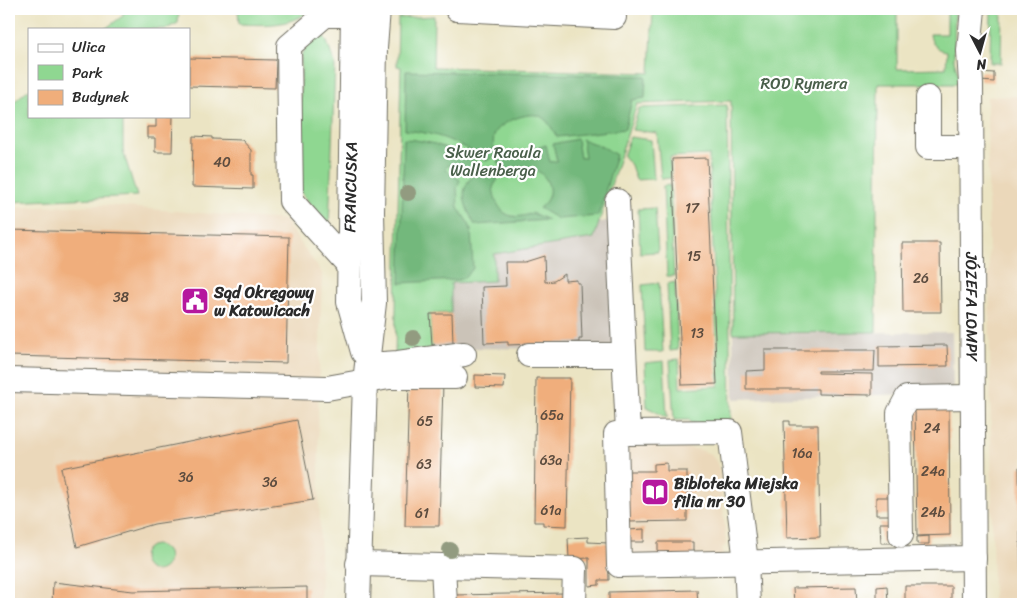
<svg xmlns="http://www.w3.org/2000/svg" width="1032" height="613" font-family="Sriracha,sans-serif">
	<rect width="100%" height="100%" fill="#fff"/>
	<filter id="ink" filterUnits="userSpaceOnUse"><feTurbulence type="fractalNoise" baseFrequency=".02" numOctaves="2"/><feDisplacementMap in="SourceGraphic" scale="10" xChannelSelector="R" yChannelSelector="G"/><feConvolveMatrix kernelMatrix="1 2 1 2 8 2 1 2 1" color-interpolation-filters="sRGB"/></filter>
	<filter id="wash" filterUnits="userSpaceOnUse"><feTurbulence type="fractalNoise" baseFrequency=".0096" numOctaves="4" result="noise"/><feDisplacementMap in="SourceGraphic" scale="20" xChannelSelector="R" yChannelSelector="G"/><feGaussianBlur stdDeviation="1.12" result="paint"/><feColorMatrix in="noise" values="0 0 0 0 0 0 0 0 0 0 0 0 0 0 0 0 0 1.4 0 .05"/><feComposite in="paint" operator="in"/></filter>
	<g filter="url(#wash)">
		<rect width="100%" height="100%" fill="#ebe4c3"/>
		<path fill="#ebd8ba" d="M1023,96V604H993L987,97Z
			M102,205L284,220L322,273L318,406L321,604H9V208Z
			M657,436L658,449L688,448L701,450L710,454L716,461L720,472L726,544L722,549L723,559L621,563V438Z"/>
		<path fill="#cbc3b8" d="M612,219L617,349L457,348L433,351L396,286L494,281V254L594,238L599,223Z
			M952,332L953,393L734,399L733,333Z"/>
		<path fill="#8fd791" stroke="#5d815e" d="M121,9H179L178,23L166,29H105L124,15Z
			M238,9H312C290,27 266,25 239,24Z
			M653,9H897V69L946,68L947,51C937,50 931,44 930,34H947V9H955L954,60L961,84H878L876,332L733,333L731,101L637,104L594,238L494,254V281L451,283V313L430,314L433,351L395,358L401,67L397,66L398,18L434,16L433,67L650,73Z
			M991,9H1002L1001,63H990Z
			M321,31L327,42L335,64L329,228L299,190L301,57L305,48Z
			M29,89V116H123V151L137,196L9,202V106Z
			M727,105L731,423H691L690,420H674L670,360L679,359L680,388L719,386L709,155L670,157L671,178L661,179L657,133L632,130L639,108Z
			M630,137L651,140L654,179L636,180L631,165L623,156Z
			M670,185L674,276H667L663,186Z
			M655,208L658,252L640,253L638,209Z
			M675,282L678,350L670,351L667,284Z
			M659,283L663,352H645L642,285Z
			M664,361L667,418L647,407L645,363Z
			M143 558a13 13 0 1 1 26 0a13 13 0 1 1-26 0Z"/>
		<path fill="#73b87b" stroke="#4f7253" d="M406,71L646,76L645,98L632,100L625,129L557,137C552,129 549,121 540,116C528,111 501,122 495,133C492,140 494,149 495,156L486,161C457,141 440,134 405,130Z
			M404,139C432,140 455,151 479,163L465,174L449,165L445,169L460,180L457,188L458,208L469,224L471,230L473,268L471,271L462,279L457,280L400,283Z
			M577,139L580,158L585,157L582,139L605,148L616,155L598,216L558,219L539,208C565,190 537,153 505,173L498,161L546,145L550,162L557,161L553,144Z
			M485,168L498,179L493,187C496,211 508,223 532,213L548,220L475,225C462,201 456,183 485,168Z"/>
		<g id="blocks">
			<path fill="#f0ae7b" d="M189,58L276,60L275,88L189,86Z
				M980,72L994,73V82L980,81Z
				M156,116H173L172,152H155V138H147V127H156Z
				M193,136L212,137V139L242,140L251,150V175H253V189L192,187Z
				M707,158L717,384L682,385L672,159Z
				M9,230L289,237L286,363L9,356Z
				M902,243H940L941,312H903Z
				M544,256L545,282L554,281L565,274V281L577,280V283H580L582,339H579V342L508,345V342L484,343L482,287L506,286L505,262H525Z
				M430,314H452L453,344L432,345Z
				M947,345L948,366L879,367V346Z
				M765,350H875L874,371H818V373L872,374V395L818,394V389H746V371L765,370Z
				M475,375L505,376L504,388L475,387Z
				M536,378H570L567,526L543,525V522H534Z
				M409,382L443,383L439,526H405Z
				M949,406L950,535L917,536L915,407Z
				M297,420L313,500L154,524L77,547L61,468Z
				M784,421H790V425H818L820,537L787,538Z
				M667,463V471H687V479H693V492H687V521L627,522L626,471H654V464Z
				M1019,467H1023V604H1021Z
				M876,497H893V515H876Z
				M880,523H891L892,543H881Z
				M644,529V542H628V530Z
				M929,536V544H917V537Z
				M588,537V542L608,543L609,580H599V585L589,586V558L569,559L568,538Z
				M658,542H693V560H658Z
				M53,582L133,591L307,587V604H52Z
				M887,586L888,604H877V587Z
				M905,586H951V604H905Z
				M856,587L857,604H794L793,588Z
				M697,590L698,604H609V592Z
				M564,593V604H453V595Z"/>
		</g>
	</g>
	<g filter="url(#ink)">
		<use href="#blocks" fill-opacity="0" stroke="#6e6c60" stroke-width="1"/>
		<g fill="none" stroke-linecap="round" stroke-linejoin="round">
			<defs>
				<g id="minor">
					<path d="M353,9L349,302L363,352"/>
					<path d="M457,9L614,17"/>
					<path id="s1" d="M973,9L969,51L971,84L974,604"/>
					<path d="M928,98V147H971"/>
					<path d="M617,201L628,433L730,432L746,562L748,604"/>
					<path d="M349,265L291,201L289,46L325,15H352L361,28"/>
					<path d="M529,355H624"/>
					<path d="M383,364L398,363L464,354"/>
					<path d="M9,380L327,388L389,377H455"/>
					<path d="M628,433L616,434L619,565L974,558"/>
					<path d="M901,535L899,413L907,398L972,397"/>
					<path d="M358,564L575,569L574,604"/>
					<path d="M443,566L445,604"/>
					<path d="M358,604L365,382L374,303L372,212L375,48L378,9"/>
				</g>
			</defs>
			<use href="#minor" stroke="#6e6c60" stroke-width="26"/>
			<use href="#minor" stroke="#fff" stroke-width="24"/>
		</g>
		<g fill="#929b80">
			<circle cx="408" cy="193" r="8"/>
			<circle cx="413" cy="338" r="8"/>
			<circle cx="450" cy="550" r="8"/>
		</g>
	</g>
	<defs>
		<symbol id="civic-square" viewBox="-11 -11 22 22"><rect x="-9" y="-9" width="18" height="18" rx="4" fill="#b5179e" stroke="#fff"/><path d="M-.6-6.5H3V-4.5H.6V-3L4-1V1h2V6H-6V1h2V-1L-.6-3ZM-1.2 2.5V6h2.4V2.5Z" fill="#fff"/></symbol>
		<symbol id="library-square" viewBox="-11 -11 22 22"><rect x="-9" y="-9" width="18" height="18" rx="4" fill="#b5179e" stroke="#fff"/><path d="M-6-4Q-3-5.5-.7-3.5V5Q-3 3-6 4ZM6-4Q3-5.5 .7-3.5V5Q3 3 6 4Z" fill="#fff"/></symbol>
	</defs>
	<g fill-rule="evenodd">
		<use href="#civic-square" x="179" y="285" width="32" height="32"/>
		<use href="#library-square" x="639" y="476" width="32" height="32"/>
	</g>
	<g text-anchor="middle" stroke-width="4.5" stroke-linejoin="round" paint-order="stroke">
		<g font-size="14" fill="#5c4c3f">
			<text x="222" y="167">40</text>
			<text x="692" y="213">17</text>
			<text x="694" y="261">15</text>
			<text x="921" y="283">26</text>
			<text x="121" y="302">38</text>
			<text x="697" y="338">13</text>
			<text x="552" y="420">65a</text>
			<text x="425" y="426">65</text>
			<text x="932" y="433">24</text>
			<text x="802" y="458">16a</text>
			<text x="551" y="465">63a</text>
			<text x="424" y="469">63</text>
			<text x="933" y="476">24a</text>
			<text x="186" y="482">36</text>
			<text x="270" y="487">36</text>
			<text x="551" y="515">61a</text>
			<text x="933" y="517">24b</text>
			<text x="422" y="518">61</text>
		</g>
		<g font-size="16" fill="#495f4a" stroke="#fff">
			<text x="804" y="89">ROD Rymera</text>
			<text x="493" y="158">Skwer Raoula<tspan x="493" dy="18">Wallenberga</tspan></text>
		</g>
		<g font-size="16" fill="#2b2b2b" stroke="#fff">
			<text transform="translate(350 187) rotate(-89)" y="6">FRANCUSKA</text>
			<text dy="6" stroke="none"><textPath href="#s1" startOffset="298">JÓZEFA LOMPY</textPath></text>
		</g>
		<g font-size="16" font-weight="bold" fill="#2b2b2b" stroke="#fff" text-anchor="start">
			<text x="214" y="298">Sąd Okręgowy<tspan x="214" dy="18">w Katowicach</tspan></text>
			<text x="674" y="489">Bibloteka Miejska<tspan x="674" dy="18">filia nr 30</tspan></text>
		</g>
	</g>
	<rect width="1032" height="613" fill="none" stroke="#fff" stroke-width="30"/>
	<rect x="28" y="28" width="162" height="90" fill="#ffffff" stroke="#aaaaaa"/>
	<rect x="38" y="44" width="25" height="8" fill="#ffffff" stroke="#aaaaaa"/>
	<text x="72" y="52" font-size="15" fill="#2b2b2b">Ulica</text>
	<rect x="38" y="65" width="25" height="15" fill="#8fd791" stroke="#aaaaaa"/>
	<text x="72" y="78" font-size="15" fill="#2b2b2b">Park</text>
	<rect x="38" y="90" width="25" height="15" fill="#f0ae7b" stroke="#aaaaaa"/>
	<text x="72" y="102" font-size="15" fill="#2b2b2b">Budynek</text>
	<g transform="translate(980 52) rotate(174)" stroke="#ffffff" stroke-width="4" paint-order="stroke">
	<path d="M0-4L9 19L0 12L-9 19Z" fill="#2b2b2b"/>
	<text y="-8" font-size="14" font-weight="bold" text-anchor="middle" fill="#2b2b2b">N</text>
	</g>
</svg>
